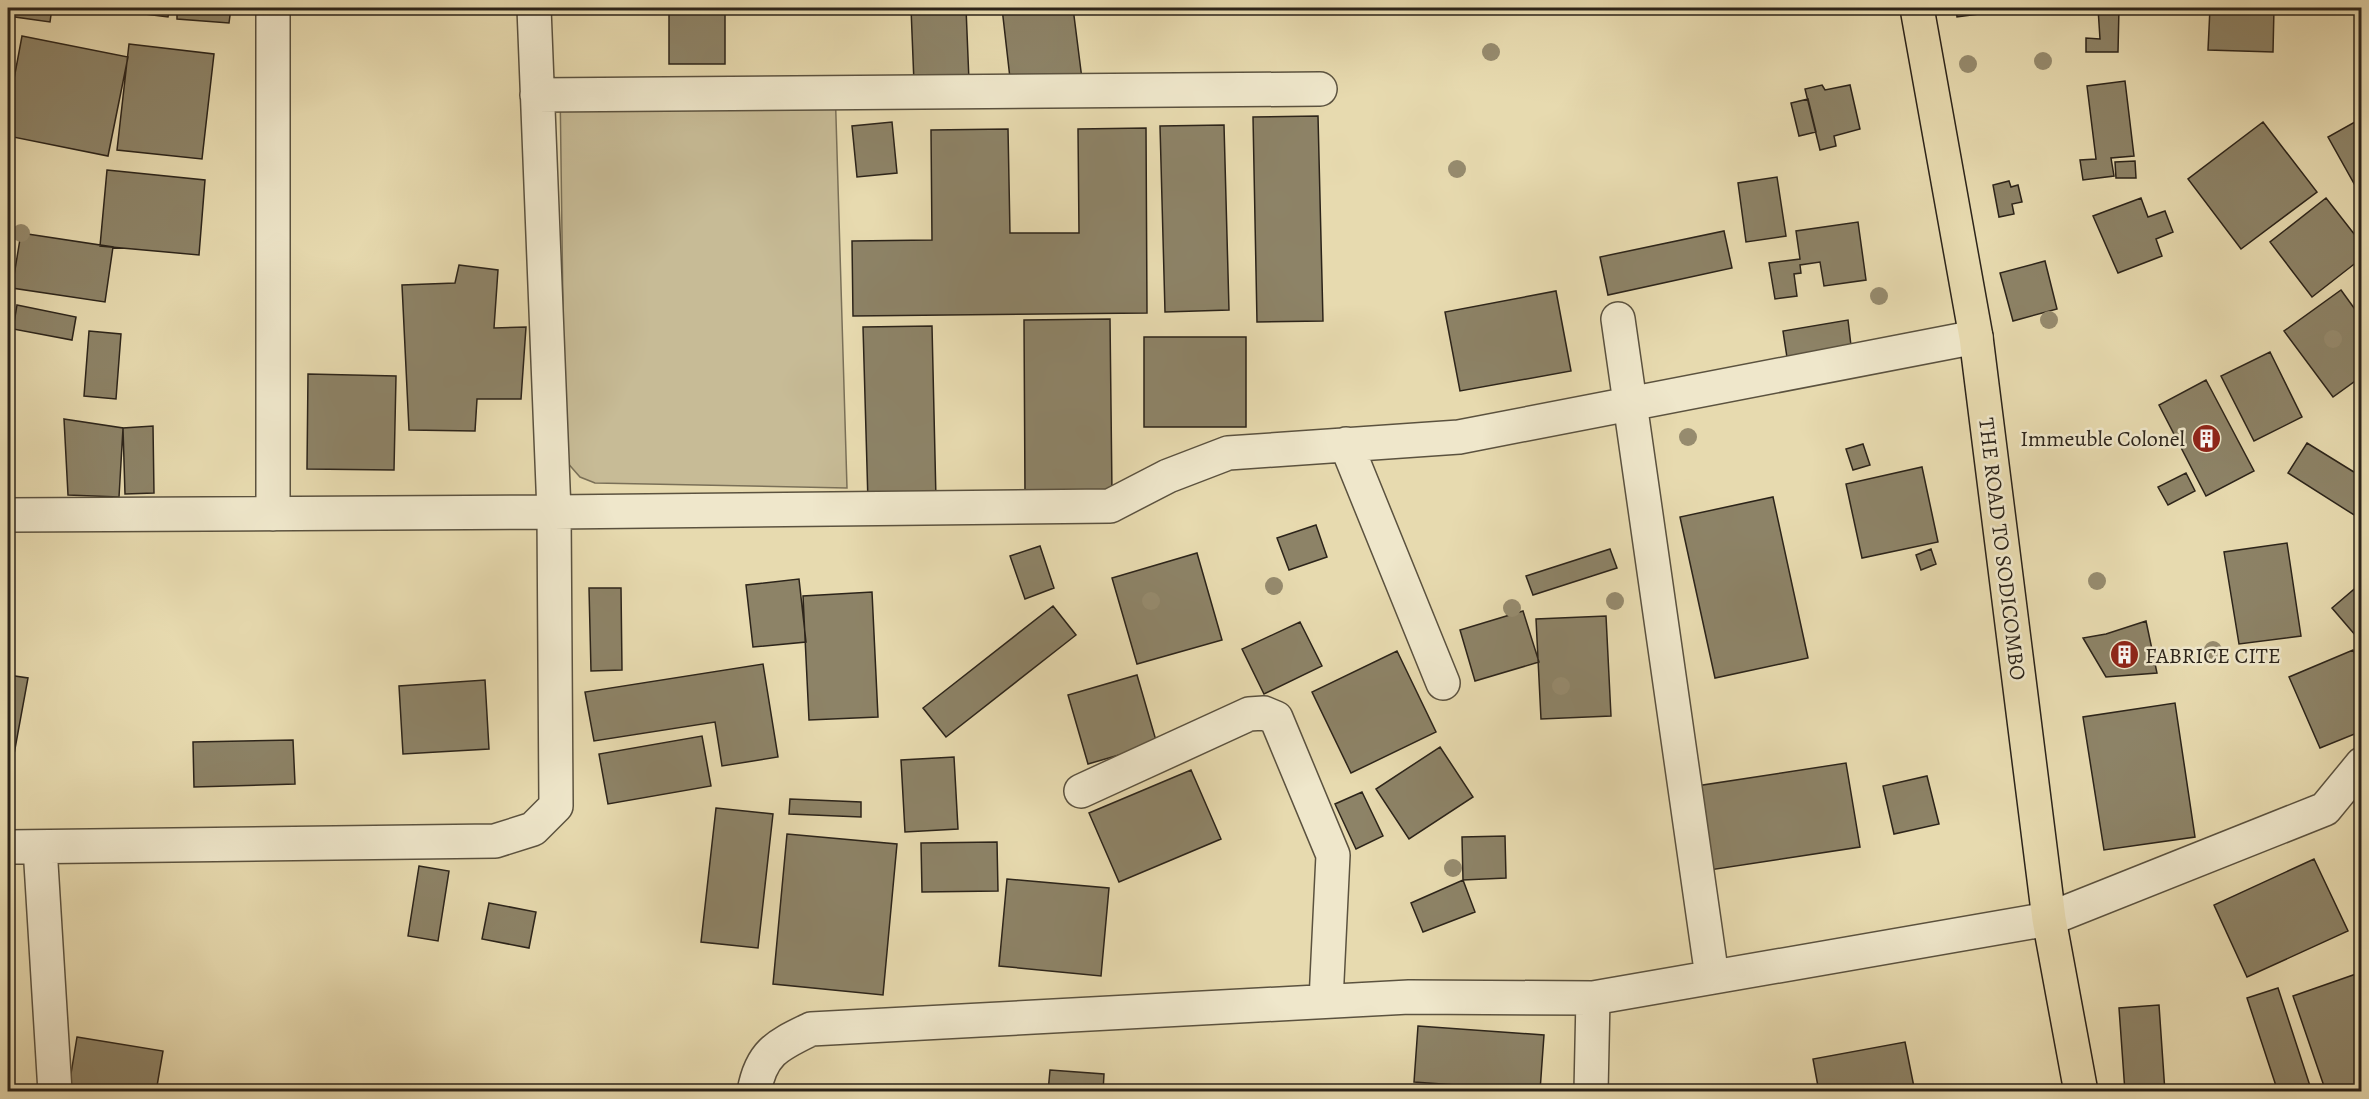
<svg xmlns="http://www.w3.org/2000/svg" width="2369" height="1099" font-family="Alegreya,serif">
	<rect width="100%" height="100%" fill="#e7daaf"/>
	<filter id="stains"><feTurbulence type="fractalNoise" baseFrequency=".00333" numOctaves="4"/><feColorMatrix values="0 0 0 0 .2 0 0 0 0 .09 0 0 0 0 .02 0 0 0 .5 -.17"/></filter>
	<radialGradient id="worn" r=".72"><stop offset=".6" stop-color="#630" stop-opacity="0"/><stop offset="1" stop-color="#630" stop-opacity=".3"/></radialGradient>
	<path fill="#c7bb96" stroke="#7a7058" stroke-width="1.5" d="M835,84L847,488L595,483L580,477L565,460L560,85Z"/>
	<path fill="#8d8367" stroke="#2c241a" stroke-width="1.5" d="M8,8H52L50,22L8,16Z
		M96,8H170L168,17Z
		M177,8H231L229,23L177,19Z
		M669,8H725V64H669Z
		M911,8H966L969,81L914,83Z
		M1002,8H1073L1082,79L1011,87Z
		M1956,8H1985L1986,13L1957,17Z
		M2098,8H2119L2118,52H2086V38L2100,39Z
		M2210,8H2274L2273,52L2208,50Z
		M22,36L128,57L108,156L8,136V111Z
		M129,44L214,54L202,159L117,150Z
		M2125,81L2134,156L2111,158L2114,176L2083,180L2080,160L2096,159L2087,86Z
		M1822,85L1825,90L1850,85L1860,129L1834,136L1836,146L1820,150L1805,89Z
		M1808,99L1816,132L1799,136L1791,103Z
		M1318,116L1323,321L1257,322L1253,117Z
		M2362,118V195L2361,196L2328,137Z
		M892,122L897,173L857,177L852,126Z
		M2263,122L2317,192L2241,249L2188,179Z
		M1224,125L1229,310L1165,312L1160,126Z
		M1146,128L1147,313L853,316L852,241L932,240L931,130L1008,129L1010,233H1079L1078,129Z
		M2135,161L2136,178H2116L2115,162Z
		M107,170L205,180L199,255L100,246Z
		M1777,177L1786,236L1746,242L1738,183Z
		M2009,181L2011,187L2018,185L2022,202L2012,204L2014,214L1999,217L1993,185Z
		M2141,198L2148,217L2165,211L2173,232L2156,239L2162,256L2118,273L2093,216Z
		M2326,198L2362,244V258L2312,297L2270,242Z
		M1858,222L1866,280L1824,286L1820,262L1800,265L1801,273L1794,274L1797,296L1775,299L1769,263L1800,259L1796,231Z
		M1724,231L1732,268L1608,295L1600,257Z
		M21,233L113,247L105,302L12,288Z
		M2045,261L2057,309L2013,321L2000,273Z
		M459,265L498,270L494,328L526,327L521,399H477L475,431L409,430L402,285L455,283Z
		M2341,290L2362,319V376L2333,397L2284,331Z
		M1556,291L1571,371L1460,391L1445,312Z
		M17,305L76,317L72,340L13,329Z
		M1110,319L1112,494H1025L1024,320Z
		M1848,320L1852,354L1788,364L1783,331Z
		M932,326L936,500L868,502L863,327Z
		M89,331L121,334L116,399L84,396Z
		M1144,337H1246V427H1144Z
		M2270,352L2302,417L2254,441L2221,376Z
		M308,374L396,376L394,470L307,469Z
		M2206,380L2254,471L2206,496L2159,405Z
		M64,419L123,428L119,497L68,495Z
		M153,426L154,493L125,494L123,428Z
		M2307,443L2362,477V520L2288,473Z
		M1863,444L1870,465L1853,470L1846,449Z
		M1922,467L1938,542L1862,558L1846,484Z
		M2186,473L2195,491L2168,505L2158,487Z
		M1773,497L1808,658L1715,678L1680,517Z
		M1316,525L1327,557L1289,570L1277,538Z
		M2287,543L2301,636L2239,644L2224,552Z
		M1040,546L1054,588L1025,599L1010,556Z
		M1610,549L1617,568L1533,595L1526,576Z
		M1931,549L1936,564L1921,570L1916,555Z
		M1197,553L1222,640L1137,664L1112,578Z
		M799,579L806,642L753,647L746,585Z
		M2359,585L2362,587V643L2332,608Z
		M589,588H621L622,670L591,671Z
		M872,592L878,717L809,720L803,596Z
		M1053,606L1076,635L946,737L923,708Z
		M1523,611L1539,662L1475,681L1460,630Z
		M1606,616L1611,716L1541,719L1536,619Z
		M2146,621L2157,673L2106,677L2083,638L2106,634Z
		M1300,622L1322,666L1264,694L1242,649Z
		M2353,650L2362,670V731L2320,748L2289,677Z
		M1397,651L1436,732L1351,773L1312,692Z
		M763,664L778,757L722,766L715,722L594,741L585,692Z
		M8,675L28,678L8,787Z
		M1137,675L1157,744L1088,764L1068,695Z
		M485,680L489,749L403,754L399,686Z
		M2175,703L2195,837L2104,850L2083,717Z
		M702,736L711,786L608,804L599,754Z
		M293,740L295,784L194,787L193,742Z
		M1440,747L1473,797L1409,839L1376,789Z
		M954,757L958,829L905,832L901,760Z
		M1846,763L1860,847L1703,871L1690,787Z
		M1191,770L1221,839L1119,882L1089,813Z
		M1927,776L1939,824L1894,834L1883,786Z
		M1362,792L1383,836L1356,849L1335,804Z
		M790,799L861,802V817L789,814Z
		M716,808L773,814L758,948L701,942Z
		M787,834L897,844L883,995L773,984Z
		M1505,836L1506,878L1463,880L1462,837Z
		M997,842L998,891L922,892L921,843Z
		M2314,859L2348,931L2247,977L2214,905Z
		M419,866L449,871L438,941L408,936Z
		M1007,879L1109,888L1101,976L999,966Z
		M1463,880L1475,912L1423,932L1411,903Z
		M489,903L536,912L529,948L482,939Z
		M2356,974L2362,989V1092H2326L2293,996Z
		M2278,988L2312,1092H2278L2247,998Z
		M2159,1005L2165,1092H2125L2119,1008Z
		M1418,1026L1544,1035L1540,1091L1414,1082Z
		M77,1037L163,1051L156,1092H68Z
		M1905,1042L1915,1092H1819L1813,1059Z
		M1050,1070L1104,1074L1103,1092H1048Z"/>
	<g fill="none" stroke-linecap="round" stroke-linejoin="round">
		<defs>
			<path id="minor" d="M537,95L1320,89
				M1618,319L1712,977
				M1346,444L1443,683
				M273,514V8
				M8,515L554,512L1110,506L1168,476L1228,453L1459,437L1976,337
				M1081,791L1249,714L1264,713L1276,718L1333,855L1326,1001
				M8,847L495,841L533,829L556,806L554,512L534,8
				M40,847L55,1092
				M754,1092C761,1052 778,1045 811,1029L1409,997L1593,998L2049,919L2325,809L2362,764
				M1591,1092L1593,998"/>
			<path id="major" d="M1917,8L1976,337L2049,919L2081,1092"/>
		</defs>
		<use href="#minor" stroke="#5b523f" stroke-width="36"/>
		<use href="#major" stroke="#2c241a" stroke-width="36"/>
		<use href="#minor" stroke="#efe7cb" stroke-width="33"/>
		<use href="#major" stroke="#e7daaf" stroke-width="33"/>
	</g>
	<g fill="#968b6e">
		<circle cx="1491" cy="52" r="9"/>
		<circle cx="2043" cy="61" r="9"/>
		<circle cx="1968" cy="64" r="9"/>
		<circle cx="1457" cy="169" r="9"/>
		<circle cx="21" cy="233" r="9"/>
		<circle cx="1879" cy="296" r="9"/>
		<circle cx="2049" cy="320" r="9"/>
		<circle cx="2333" cy="339" r="9"/>
		<circle cx="1688" cy="437" r="9"/>
		<circle cx="2097" cy="581" r="9"/>
		<circle cx="1274" cy="586" r="9"/>
		<circle cx="1151" cy="601" r="9"/>
		<circle cx="1615" cy="601" r="9"/>
		<circle cx="1512" cy="608" r="9"/>
		<circle cx="2213" cy="650" r="9"/>
		<circle cx="1561" cy="686" r="9"/>
		<circle cx="1453" cy="868" r="9"/>
	</g>
	<defs>
		<symbol id="building-disc" viewBox="-11 -11 22 22"><circle r="9.5" fill="#8f2418" stroke="#efe7cb"/><path d="M-4-6H4V6H1V3H-1V6H-4ZM-2.5-4.3h1.7v1.8h-1.7ZM.8-4.3h1.7v1.8H.8ZM-2.5-1h1.7V.8h-1.7ZM.8-1h1.7V.8H.8Z" fill="#fff"/></symbol>
	</defs>
	<g fill-rule="evenodd">
		<use href="#building-disc" x="2190" y="422" width="33" height="33"/>
		<use href="#building-disc" x="2108" y="638" width="33" height="33"/>
	</g>
	<g text-anchor="middle" stroke-width="5" stroke-linejoin="round" paint-order="stroke">
		<g font-size="22" fill="#2c241a" stroke="#efe7cb" text-anchor="end">
			<text x="2185" y="446">Immeuble Colonel</text>
			<text x="2145" y="663" text-anchor="start">FABRICE CITE</text>
		</g>
		<g font-size="22" fill="#2c241a" stroke="#efe7cb">
			<text transform="translate(2003 549) rotate(83)" y="8">THE ROAD TO SODICOMBO</text>
		</g>
	</g>
	<rect width="2369" height="1099" fill="none" stroke="#e7daaf" stroke-width="30"/>
	<rect x="9" y="9" width="2351" height="1081" fill="none" stroke="#2c241a" stroke-width="3"/>
	<rect x="15" y="15" width="2339" height="1069" fill="none" stroke="#2c241a" stroke-width="1.5"/>
	<rect width="100%" height="100%" filter="url(#stains)"/>
	<rect width="100%" height="100%" fill="url(#worn)"/>
</svg>
